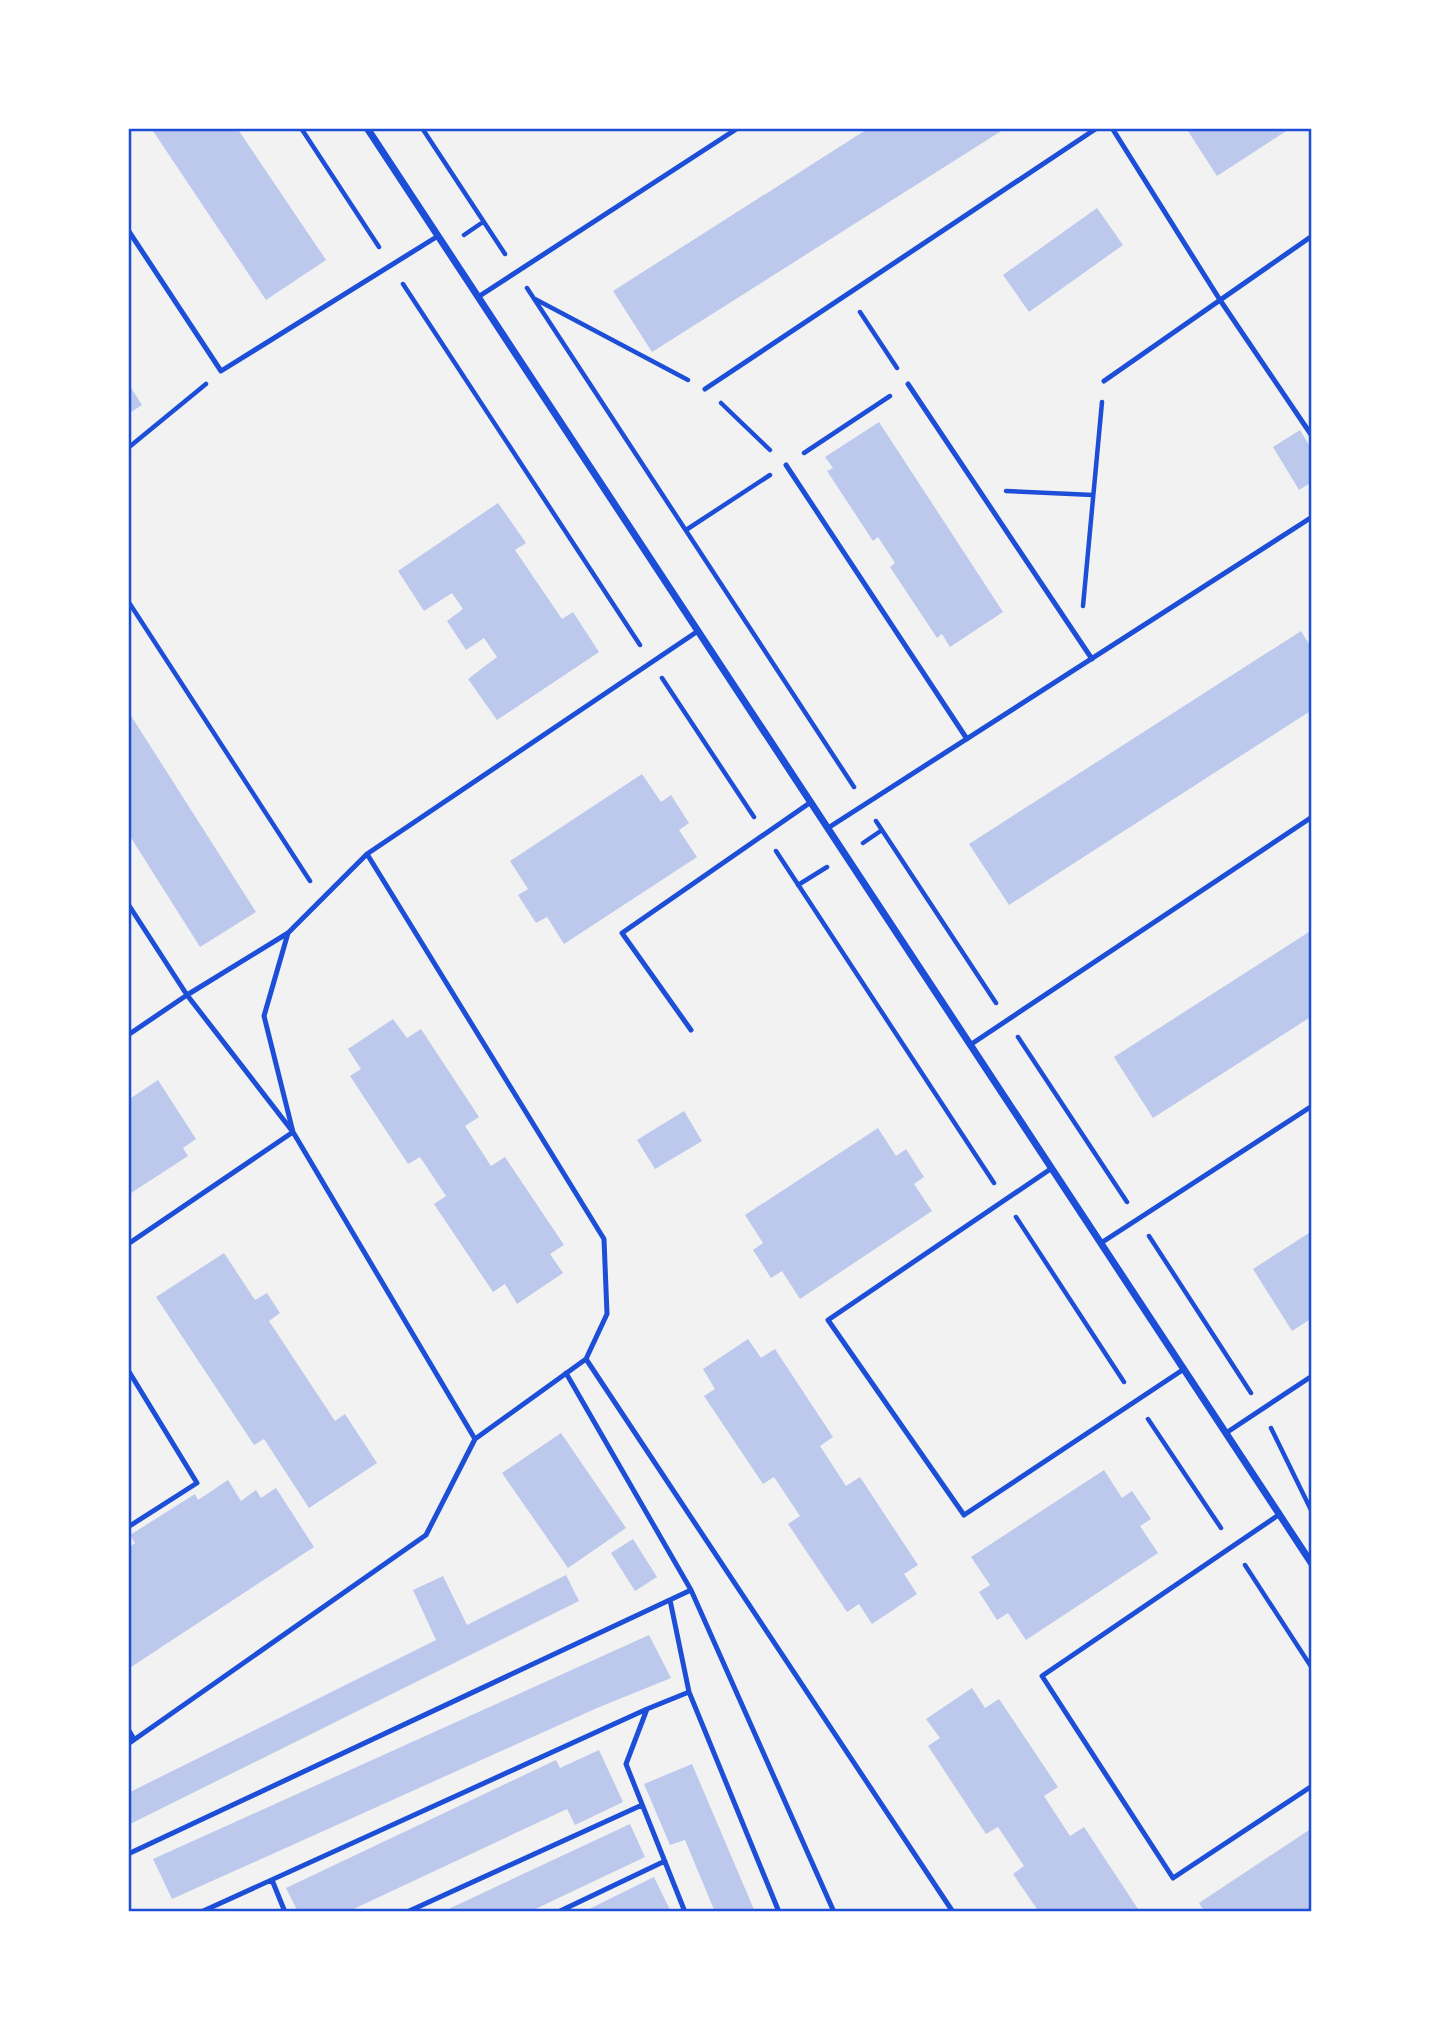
<svg xmlns="http://www.w3.org/2000/svg" width="1440" height="2040" font-family="'Golos Text',sans-serif">
	<rect width="100%" height="100%" fill="#f2f2f2"/>
	<path fill="#bdc9ec" d="M151,128H237L326,260L266,300Z
		M869,128H1006L652,352L613,291Z
		M1186,128H1291L1217,176Z
		M1097,208L1123,245L1029,312L1003,275Z
		M128,383L142,405L128,414Z
		M879,422L1003,612L950,647L942,634L937,638L890,567L895,563L878,537L873,541L827,471L833,468L825,457Z
		M1300,430L1312,450V482L1299,490L1273,447Z
		M498,503L526,543L515,550L562,619L573,612L599,652L497,720L468,679L497,657L484,638L466,650L447,621L463,609L452,593L424,611L398,571Z
		M1301,631L1312,649V710L1009,905L969,844Z
		M128,711L256,912L200,947L128,833Z
		M642,774L661,802L671,795L689,823L679,830L697,857L564,944L547,917L536,923L518,895L528,889L510,861Z
		M1312,930V1016L1153,1118L1114,1057Z
		M393,1019L407,1038L421,1029L479,1117L465,1126L491,1166L505,1157L564,1245L550,1254L563,1273L517,1304L505,1284L493,1292L434,1204L446,1196L420,1157L408,1164L350,1076L361,1069L348,1049Z
		M158,1080L196,1139L183,1148L188,1156L128,1195V1100Z
		M684,1111L702,1141L655,1169L637,1140Z
		M878,1128L896,1156L906,1149L924,1177L914,1184L932,1211L800,1299L782,1271L771,1278L753,1250L763,1243L745,1215Z
		M1312,1231V1318L1292,1331L1253,1269Z
		M224,1253L255,1300L267,1293L280,1313L269,1321L335,1421L345,1414L377,1463L309,1508L264,1439L254,1445L156,1297Z
		M748,1339L761,1358L775,1349L833,1437L820,1446L846,1486L860,1477L918,1565L904,1574L917,1594L872,1624L859,1604L847,1612L788,1524L800,1516L774,1477L763,1484L704,1396L715,1389L703,1369Z
		M561,1433L626,1528L568,1568L502,1473Z
		M1104,1470L1122,1498L1132,1491L1151,1519L1140,1526L1158,1553L1026,1640L1008,1613L997,1620L979,1592L990,1585L971,1557Z
		M228,1480L241,1501L256,1490L261,1498L276,1488L314,1547L128,1669V1548L135,1543L130,1535L195,1494L198,1500Z
		M633,1539L657,1577L635,1591L611,1553Z
		M566,1575L579,1601L128,1825V1793L436,1640L413,1590L443,1576L467,1625Z
		M649,1635L671,1678L597,1708L172,1899L153,1859Z
		M972,1688L985,1708L999,1699L1058,1787L1044,1796L1070,1836L1084,1827L1140,1912H1039L1013,1874L1024,1866L998,1827L986,1834L928,1746L940,1738L926,1719Z
		M599,1750L623,1802L575,1825L567,1809L347,1912H298L286,1888L556,1760L560,1768Z
		M692,1764L718,1825L755,1912H715L685,1840L670,1845L644,1784Z
		M630,1824L645,1857L529,1912H442Z
		M1312,1828V1912H1205L1199,1903Z
		M654,1877L671,1912H583Z"/>
	<g fill="none" stroke-linecap="round" stroke-linejoin="round">
		<path stroke="#1d4ed8" stroke-width="4.5" d="M301,128L379,247
			M422,128L505,254
			M464,235L483,222
			M403,284L640,645
			M527,288L854,787
			M535,299L688,380
			M860,312L897,368
			M721,403L770,450
			M128,448L206,384
			M804,453L890,396
			M1006,491L1093,495
			M686,530L770,475
			M128,601L310,881
			M1083,606L1102,402
			M662,678L754,817
			M876,821L996,1003
			M863,843L882,830
			M776,851L994,1183
			M798,885L827,867
			M1018,1037L1127,1202
			M1016,1217L1124,1382
			M1149,1236L1251,1393
			M1148,1419L1221,1528
			M1271,1428L1312,1512
			M1245,1565L1312,1668"/>
		<path stroke="#1d4ed8" stroke-width="5" d="M1112,128L1220,300L1312,436
			M128,230L221,371L438,236
			M478,297L738,128
			M1104,381L1312,236
			M908,384L1092,659
			M705,389L1097,128
			M786,465L967,739
			M828,828L1312,517
			M128,904L187,995L128,1035
			M691,1030L622,933L811,802
			M970,1045L1312,817
			M1052,1168L828,1320L964,1515L1184,1369
			M1101,1243L1312,1106
			M128,1244L293,1132L264,1016L288,933
			M586,1359L953,1912
			M128,1370L197,1483L128,1527
			M566,1373L691,1590L834,1912
			M1226,1433L1312,1376
			M475,1439L293,1132L187,995L288,933L367,854L698,631
			M1280,1514L1042,1676L1173,1878L1312,1786
			M670,1600L689,1692L779,1912
			M128,1729L134,1739
			M128,1744L426,1535L475,1439L586,1359L607,1314L604,1239L367,854
			M128,1854L691,1590
			M272,1880L285,1912
			M201,1912L647,1709
			M407,1912L642,1805
			M558,1912L665,1861
			M685,1912L626,1764L647,1709L689,1692"/>
		<path stroke="#1d4ed8" stroke-width="7" d="M367,128L1312,1564"/>
	</g>
	<rect width="1440" height="2040" fill="none" stroke="#ffffff" stroke-width="259"/>
	<rect x="130" y="130" width="1180" height="1780" fill="none" stroke="#1d4ed8" stroke-width="2.5"/>
</svg>
